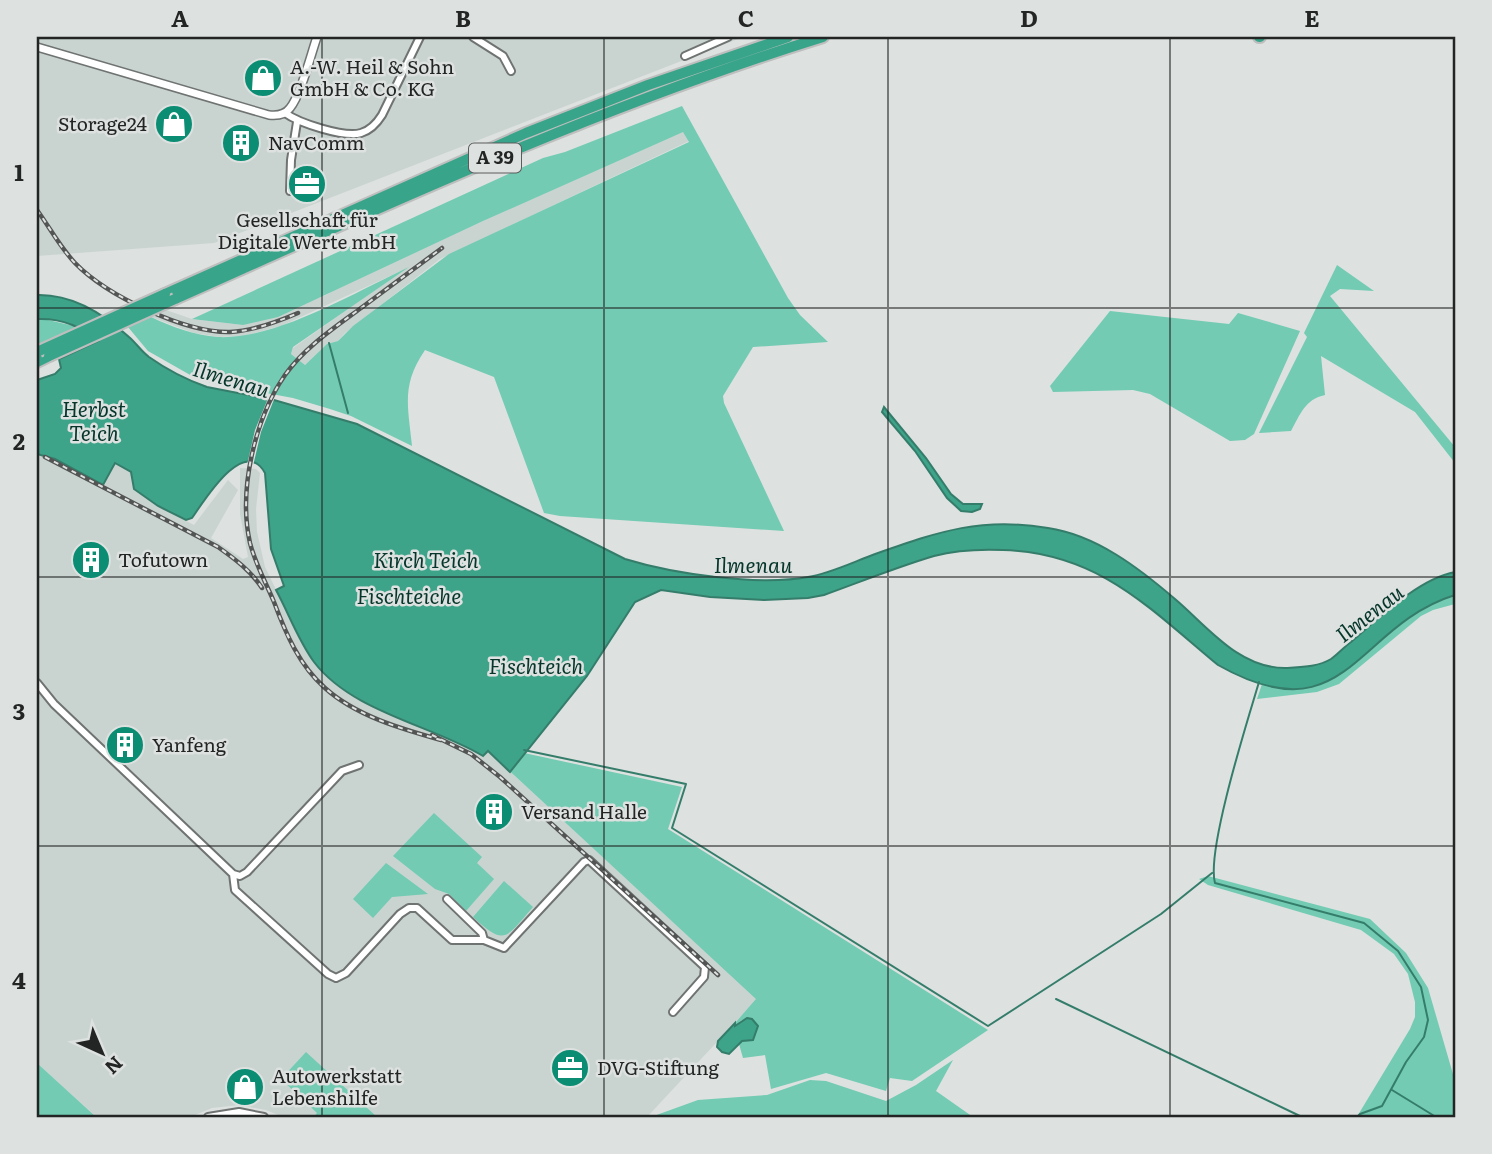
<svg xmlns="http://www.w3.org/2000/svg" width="1492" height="1154" font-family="Literata,serif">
	<rect width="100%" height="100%" fill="#dde1df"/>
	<path fill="#c9d4d0" d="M37,37H743L214,243L37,256Z
		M683,131L689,141L440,259L345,333L338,341L327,344L305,365L291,354L293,348L403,270L281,326L244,336L219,337L194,333L151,317L166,310L192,319L243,325L326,295L343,285L483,221Z
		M37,454L55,459L115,463L131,472L134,489L158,506L194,525L228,480L238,490L211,538L243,559L248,557L240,514V468L256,469L260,473L256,509L257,532L265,567L302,643L323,672L340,687L360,700L454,740L483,756L488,751L757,999L647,1117H283L266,1110L239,1105L212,1108L190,1117H96L37,1063Z"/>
	<path fill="#72cbb2" d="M682,106L788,298L800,315L828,342L753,347L723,396L724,403L784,531L560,516L544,513L494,377L425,350C401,385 408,406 412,446L351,416L330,409L293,398L208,382L192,376L148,351L128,327L151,317C172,327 194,335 218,337C276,340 355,292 409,267L293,347L291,354L305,365L327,344L338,341L353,326L449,254L689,142L683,132L483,221L278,317L243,325L192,319L543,158L565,152Z
		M1337,265L1374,291L1340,289L1330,296L1455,447V463L1415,412L1321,356L1325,395C1305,399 1300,415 1291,431L1259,433L1307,337L1304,333Z
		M1110,311L1229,324L1238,313L1300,331L1254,434L1245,440L1230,441L1150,394L1133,390L1053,392L1050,386Z
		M44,319L78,327L37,346V320Z
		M37,380L634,601L524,753L682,787L668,829L988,1030L912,1081L890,1078L886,1091L826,1073L771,1089L765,1055L743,1058L739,1044L742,1041H751L758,1026L752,1019L742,1020L735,1026V1023L756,999L488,751L266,477L261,466L247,461L132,472Z
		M1455,595V604L1433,610L1421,616L1339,684L1317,692L1257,699L1262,684L1292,689L1314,687L1413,614L1432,602Z
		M434,813L482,857L477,863L494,879L466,911L449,894L435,889L393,856Z
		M386,863L428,894L392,897L373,918L353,899Z
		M1208,876L1370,919L1406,953L1428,988L1455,1081V1117L1358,1115L1410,1029L1415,1017V1002L1408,974L1394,954L1361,930L1208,885L1199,879Z
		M504,881L533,907C506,937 506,948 473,917Z
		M306,1052L377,1117H314L317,1113L281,1079Z
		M953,1060L936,1091L973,1117H651L698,1100L767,1095L810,1080L826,1081L886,1101L916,1085Z
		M37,1063L96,1117H37Z"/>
	<path fill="#3da389" stroke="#357d6b" stroke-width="2" d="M37,295C72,294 105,315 129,337C136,343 141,351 149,357C166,369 187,380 207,387L274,400L357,424L625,559C674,574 758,586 808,577C832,573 855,561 878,553C940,531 982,517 1048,528C1096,535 1139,568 1175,599C1207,626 1238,668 1285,668C1300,667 1318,667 1331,659C1338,654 1344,647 1351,642C1379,618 1418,579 1455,572V595C1355,626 1347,738 1218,665C1149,608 1099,553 1003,550C980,549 957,550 934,556C897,567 860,582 824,595L808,598L764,600L710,597L661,590L635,602L587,676L510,772L488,751L483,756C431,725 352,712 314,662C298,640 289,614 276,590L284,586L271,549L265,473C244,435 204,501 192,518L186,520L158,506L134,489L131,472L115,463L103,485L55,459L37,454V380L55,374L61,368L59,359L98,341C81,326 61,318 37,319Z
		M884,407L926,458L951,494L963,504H982L980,509L972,512L961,511L947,498L915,451L882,412Z
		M747,1018L752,1019L758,1026L753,1040L742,1041L729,1054L722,1052L717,1047L718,1041L735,1023V1026Z"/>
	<path fill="#dde1df" d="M269,396L275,397L261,432L253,466L247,465L255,430Z"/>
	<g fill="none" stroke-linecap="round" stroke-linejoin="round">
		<path stroke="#357d6b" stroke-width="2" d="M329,343L348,413
			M1259,682C1248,719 1206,851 1215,883L1364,923L1398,951L1421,987L1428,1020L1424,1037L1406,1062L1382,1106L1360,1114L1357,1117
			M524,750L686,784L672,828L988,1026L1161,914L1212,873
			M1056,999L1302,1117
			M1392,1090L1436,1117"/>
		<defs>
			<path id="minor" d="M473,37L503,56L511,71
				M685,56L728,37
				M285,113C299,123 344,138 361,133C371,130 377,123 382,115L420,37
				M290,191L291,160L297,122
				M37,683L54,704L233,874L240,876L247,872L342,771L359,765
				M233,874L235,890L328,974L336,978L346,973L400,914L409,908H417L452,940H484L504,948L584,862L589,860L705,967L704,977L673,1012
				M447,899L482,933L484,940
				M208,1117L239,1112L264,1117"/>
			<path id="tertiary" d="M37,47L269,115C278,116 285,115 290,108C301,95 311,54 317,37"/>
			<path id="motorway" d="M1259,37H1260
				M165,294L526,133L648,85L788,37
				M175,299C388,204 600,106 823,37
				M37,362L49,356"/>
		</defs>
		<use href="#minor" stroke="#6f7372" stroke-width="10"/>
		<use href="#tertiary" stroke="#6f7372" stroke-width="10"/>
		<use href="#motorway" stroke="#bdbebd" stroke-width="14"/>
		<use href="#minor" stroke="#fff" stroke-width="6"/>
		<use href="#tertiary" stroke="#fff" stroke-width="7"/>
		<use href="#motorway" stroke="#38a58a" stroke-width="10"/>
		<defs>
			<path id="rail" d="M37,210C50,228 60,247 75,263C107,296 185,333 230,332C253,331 277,322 298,313
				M45,457L218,547C235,559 251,571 262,588
				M432,735L471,754L500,777L718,975
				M441,740C402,729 356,716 325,688C299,665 286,634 274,602C266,583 255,563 250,543C238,490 255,418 285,375C305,347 334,328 361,308C388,288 415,268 442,248"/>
		</defs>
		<use href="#rail" stroke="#535554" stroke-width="4.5"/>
		<use href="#rail" stroke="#dde1df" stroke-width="2" stroke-dasharray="5" stroke-linecap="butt"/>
		<defs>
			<path id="motorway-bridge" d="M39,351L165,294
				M49,356L175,299"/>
		</defs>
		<use href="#motorway-bridge" stroke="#bdbebd" stroke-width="14" stroke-linecap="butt"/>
		<use href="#motorway-bridge" stroke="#38a58a" stroke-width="10"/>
	</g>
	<path fill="none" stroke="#232524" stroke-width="2" stroke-opacity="0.55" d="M322,37V1117M604,37V1117M888,37V1117M1170,37V1117M37,308H1455M37,577H1455M37,846H1455"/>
	<defs>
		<symbol id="shop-disc" viewBox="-11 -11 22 22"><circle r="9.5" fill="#0a8d73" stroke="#dde1df"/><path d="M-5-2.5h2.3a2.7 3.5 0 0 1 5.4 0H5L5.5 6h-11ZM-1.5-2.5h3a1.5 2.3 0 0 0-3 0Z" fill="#fff"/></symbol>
		<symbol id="building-disc" viewBox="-11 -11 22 22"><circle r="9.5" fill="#0a8d73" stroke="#dde1df"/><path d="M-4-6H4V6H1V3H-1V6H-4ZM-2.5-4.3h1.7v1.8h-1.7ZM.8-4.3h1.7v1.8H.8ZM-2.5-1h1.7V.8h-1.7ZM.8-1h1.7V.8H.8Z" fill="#fff"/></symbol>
		<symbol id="office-disc" viewBox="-11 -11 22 22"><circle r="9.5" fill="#0a8d73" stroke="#dde1df"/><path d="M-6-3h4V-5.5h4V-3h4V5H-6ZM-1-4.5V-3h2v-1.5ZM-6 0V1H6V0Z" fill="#fff"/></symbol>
	</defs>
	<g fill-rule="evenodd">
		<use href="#shop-disc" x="241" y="56" width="44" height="44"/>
		<use href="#shop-disc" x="152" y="102" width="44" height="44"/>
		<use href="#building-disc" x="219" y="121" width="44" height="44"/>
		<use href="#office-disc" x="285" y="162" width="44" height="44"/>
		<use href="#building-disc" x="69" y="538" width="44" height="44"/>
		<use href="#building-disc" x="103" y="723" width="44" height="44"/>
		<use href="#building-disc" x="472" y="790" width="44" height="44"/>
		<use href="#office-disc" x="548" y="1046" width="44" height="44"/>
		<use href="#shop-disc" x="223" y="1065" width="44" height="44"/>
	</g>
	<g text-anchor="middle" stroke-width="5" stroke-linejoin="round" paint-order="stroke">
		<rect fill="#dde1df" stroke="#5b5d5c" stroke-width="2" x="469" y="143.5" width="52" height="29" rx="5"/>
		<g font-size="18" font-weight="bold" fill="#232524">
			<text x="495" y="164">A 39</text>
		</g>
		<g font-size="19" fill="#232524" stroke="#dde1df" text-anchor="start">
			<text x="290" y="74">A.-W. Heil &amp; Sohn<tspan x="290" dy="22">GmbH &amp; Co. KG</tspan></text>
			<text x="147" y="131" text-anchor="end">Storage24</text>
			<text x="268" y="150">NavComm</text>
			<text x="307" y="227" text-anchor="middle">Gesellschaft für<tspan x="307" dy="22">Digitale Werte mbH</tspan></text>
			<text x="118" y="567">Tofutown</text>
			<text x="152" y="752">Yanfeng</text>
			<text x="521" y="819">Versand Halle</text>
			<text x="597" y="1075">DVG-Stiftung</text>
			<text x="272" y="1083">Autowerkstatt<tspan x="272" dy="22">Lebenshilfe</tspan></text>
		</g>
		<g font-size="21" font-style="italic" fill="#06362b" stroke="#dde1df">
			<text transform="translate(231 380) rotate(17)" y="7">Ilmenau</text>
			<text x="94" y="417">Herbst<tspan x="94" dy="24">Teich</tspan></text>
			<text x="426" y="568">Kirch Teich</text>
			<text x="753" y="573">Ilmenau</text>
			<text x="409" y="604">Fischteiche</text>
			<text transform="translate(1370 614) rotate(-38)" y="7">Ilmenau</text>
			<text x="536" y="674">Fischteich</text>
		</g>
	</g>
	<rect width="1492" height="1154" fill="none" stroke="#dde1df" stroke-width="77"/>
	<g transform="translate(102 1053) rotate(136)" stroke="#dde1df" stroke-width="5" paint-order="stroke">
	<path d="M0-5L12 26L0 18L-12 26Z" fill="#232524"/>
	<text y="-10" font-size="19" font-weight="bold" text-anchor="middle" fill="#232524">N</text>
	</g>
	<rect x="38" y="38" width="1416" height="1078" fill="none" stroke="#232524" stroke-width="2.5"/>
	<g font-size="23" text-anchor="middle" font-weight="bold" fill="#232524">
		<text x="180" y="27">A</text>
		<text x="463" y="27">B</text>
		<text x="746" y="27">C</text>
		<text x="1029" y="27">D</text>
		<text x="1312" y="27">E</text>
		<text x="19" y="181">1</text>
		<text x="19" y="450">2</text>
		<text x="19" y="720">3</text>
		<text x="19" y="989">4</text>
	</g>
</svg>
